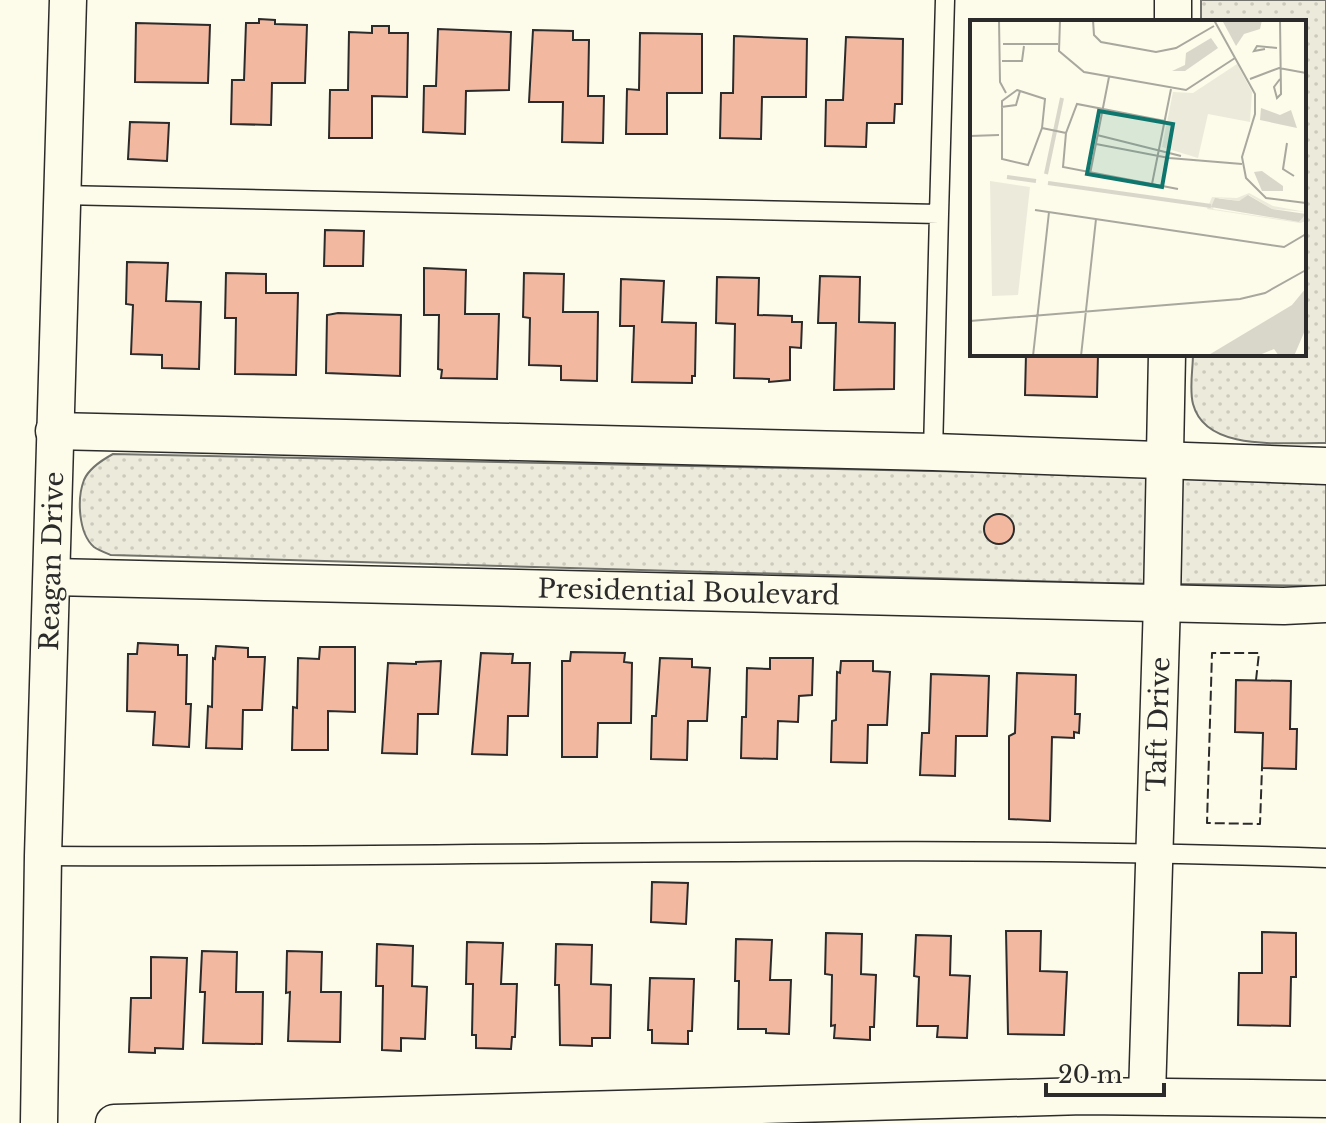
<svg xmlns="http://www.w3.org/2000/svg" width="1326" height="1123" font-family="'Libre Baskerville',serif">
	<defs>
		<pattern id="grass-dots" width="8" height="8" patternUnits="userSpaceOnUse" patternTransform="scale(2)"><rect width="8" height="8" fill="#ecebdb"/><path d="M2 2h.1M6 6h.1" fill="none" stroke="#cbcabc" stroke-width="1.8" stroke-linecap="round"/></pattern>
	</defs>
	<rect width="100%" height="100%" fill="#fdfbea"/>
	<path fill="url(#grass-dots)" stroke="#74746e" stroke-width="2" d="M1201,0H1326V443C1285,442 1206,453 1193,404C1189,389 1193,369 1193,354H1304V22H1201Z
		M113,454L1326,479V586L1105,583L111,555C106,553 98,550 94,547C78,533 77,498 84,480C89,468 102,460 113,454Z"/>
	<path fill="#f2b8a0" stroke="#2b2b2b" stroke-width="2" d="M259,19L275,20V24L307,25L305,83H272L271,125L231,124L232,80H244L246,23H259Z
		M136,23L210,25L208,83L135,82Z
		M372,26H389V33H408L407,97L372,96V138H329L330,90H348L349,32L372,33Z
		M438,29L511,32L509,90L466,91L465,134L423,132L424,86H436Z
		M533,30L573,31V40H589L588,96H604L603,143L562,142L563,102H529Z
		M640,33L702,34V93H667V134H626L627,89L639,90Z
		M734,36L807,39L806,97H762L761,139L720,138L721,93H733Z
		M846,37L903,39L902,104H895L894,123H867L866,147L825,146L826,100H843Z
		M130,122L169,123L167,161L128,159Z
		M325,230L364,231L363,266H324Z
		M127,262L168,263L166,301L201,302L199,369L162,368V355L131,354L133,305L126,304Z
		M424,268L466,270L465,314H499L497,379L441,378L442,370L438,369L439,315H424Z
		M226,273L266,274V293H298L296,375L235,374L236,318H225Z
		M524,273L564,274L563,312H598L597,381L561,380V366L529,365L530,318L523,317Z
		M820,276L860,277L859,322L895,323L894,389L834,390L836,323H818Z
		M717,277L759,278L758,315L792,316V322H802L801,348L790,347V380L769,382V379L734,378L735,324L716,323Z
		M621,279L664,281L662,322L696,323L695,376H692V383L632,382L634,326H620Z
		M338,313L401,315L400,376L326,373L327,315Z
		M1026,354H1098L1097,397L1025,395Z
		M984 529a15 15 0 1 1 30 0a15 15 0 1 1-30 0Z
		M138,643L178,645V655H187L186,704H191L189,747L153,745L155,712L127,711L128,654H137Z
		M216,646L248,648V657H265L262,710H243L242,749L206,748L208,706L212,707L213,658L215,659Z
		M320,647H355V712L328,711V750H292L293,707L297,708L298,658L319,659Z
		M571,652L625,653L624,662L632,663L631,723H598L597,757H562V661H570Z
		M481,653L513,654L512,663H530L528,716H508L507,755L472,754Z
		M660,658L692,659V667L710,668L707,721H688L687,760L651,759L652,716H656Z
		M770,658H813L812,695L799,696L798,722L778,721L777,759L741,758L742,717H746L747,668L770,669Z
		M441,661L438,714H418L417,754L382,753L388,663L416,664V662Z
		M841,661H873V671L890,672L887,725H868L867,763L831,762L832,721L836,720L837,672L840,673Z
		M1017,673L1076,675L1075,714H1080L1079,733L1074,732V738L1052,737L1050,821L1009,819V736L1015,733Z
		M931,674L989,676L987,736H956L955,776L920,775L922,733H929Z
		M1236,680L1291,681L1290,729H1297L1296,769L1262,768L1263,733L1235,732Z
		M652,882L688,883L686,924L651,922Z
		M1006,931H1041L1040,971L1067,972L1064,1035L1008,1034Z
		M1262,932L1296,933V977H1291L1290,1026L1238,1025L1239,973H1262Z
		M826,933L862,934L861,974L876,975L874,1027H870V1040L834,1038L835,1025L831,1026L832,975L825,974Z
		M916,935L951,936L950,975L970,976L967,1038L937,1037L938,1026H917L919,977L914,976Z
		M736,939L772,940L770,980H791L789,1034L766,1033V1029H738L739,981H735Z
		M467,942L503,943L501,984H517L515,1037H512L511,1049L476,1048V1035H472L473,984H466Z
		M377,944L413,946L412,986L427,987L425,1039L401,1038V1051L382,1050L383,986H376Z
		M556,944L592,945L591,984L611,985L610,1038H592V1046L560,1045L559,985H555Z
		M202,951L237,952L236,992H263L262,1044L203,1043L205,992H200Z
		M287,951L322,952L321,992H341L340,1042L288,1041L290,992L286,993Z
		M151,957L187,958L183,1049L155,1048V1053L129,1052L131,998H151Z
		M650,978L694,979L692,1031H688V1044L652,1043V1030H648Z"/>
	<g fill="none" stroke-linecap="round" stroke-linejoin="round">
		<defs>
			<path id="service" d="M61,195L939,214L945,0
				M933,452L939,214
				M43,856C471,858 899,843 1326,858"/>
			<g id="minor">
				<path d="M1173,22V0"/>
				<path d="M54,431L933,452L1326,466"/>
				<path id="s1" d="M53,577L1284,606L1326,604"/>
				<path id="s2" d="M1147,1096L1162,602L1167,354"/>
				<path id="s3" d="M39,1123L43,856L68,0"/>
				<path d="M114,1123L1084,1096L1326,1099"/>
			</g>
		</defs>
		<use href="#service" stroke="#2b2b2b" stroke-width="21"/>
		<use href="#minor" stroke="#2b2b2b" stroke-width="39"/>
		<use href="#service" stroke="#fdfbea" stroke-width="18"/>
		<use href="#minor" stroke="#fdfbea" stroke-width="36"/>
		<path stroke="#2b2b2b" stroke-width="2" stroke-dasharray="10 4" stroke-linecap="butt" d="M1256,680L1259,653H1212L1207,823L1260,824L1262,768"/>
	</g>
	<g text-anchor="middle" stroke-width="6" stroke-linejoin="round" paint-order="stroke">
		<g font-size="26" fill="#2b2b2b" stroke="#fdfbea">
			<text dy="9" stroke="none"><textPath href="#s3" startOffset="562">Reagan Drive</textPath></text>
			<text dy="9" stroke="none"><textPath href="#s1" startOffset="636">Presidential Boulevard</textPath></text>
			<text dy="9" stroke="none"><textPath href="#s2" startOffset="372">Taft Drive</textPath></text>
		</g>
	</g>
	<g transform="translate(970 20)">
		<rect width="336" height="336" fill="#fdfbea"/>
		<path d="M267,44L282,72L280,102L238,94L228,138L192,127L203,72L223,73ZM20,161L60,167L48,275L22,276ZM279,173L303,186L336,192L302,189L279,175L269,181L249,178L243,189L329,202L336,194V201L330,203L237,189L242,177L267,178Z" fill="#ecebdb"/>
		<path d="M203 108a11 11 0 1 1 22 0a11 11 0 1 1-22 0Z" fill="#ecebdb"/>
		<path d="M252,0H292L290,9L274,14L266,26ZM241,18L248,28L215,51H202L215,45L216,33ZM291,88L310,95L321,90L327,108L290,100ZM292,151L313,166V171H292L284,152ZM278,175L302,189L336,194L329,202L241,187L245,178L269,181ZM336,268V308L324,336H309L304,329L287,336H237L322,285Z" fill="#d8d7c9"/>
		<path fill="none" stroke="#d8d7c9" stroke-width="4" d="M76,154L92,78M37,157L66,161M78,163L241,186"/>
		<path fill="none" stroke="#a9a89e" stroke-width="2" d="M29,0L30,62L36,73M90,0L89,31L114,52L216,70L265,38M123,0L124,15L131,22L186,32L206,28L244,6M244,0L285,74V94L272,137L276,158L296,178L336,183M33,24H88M295,29L284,31L287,26L307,28M32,41H52L54,26M280,59L309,48L336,53M310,59L304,67L307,78L311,74L310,0M47,70L75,79L72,108L58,145L32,139V81ZM31,87L46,85L50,71M195,101L107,84L96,113L93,147L208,169M72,108L96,113M127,115L211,136M0,116L29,115M317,123L313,149L324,156M126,124L199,138L272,144M120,154L139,57M182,164L201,69M65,190L314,227L336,214M0,301L270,279L295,273L336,250M63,336L79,192M111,336L126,199"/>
		<path fill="#0f766e" fill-opacity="0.15" stroke="#0f766e" stroke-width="4" d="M129,91L203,104L192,167L117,154Z"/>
		<rect width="336" height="336" fill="none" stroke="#2b2b2b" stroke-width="4"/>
	</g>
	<path d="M1046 1083v12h118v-12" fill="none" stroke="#2b2b2b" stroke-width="4"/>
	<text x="1058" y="1083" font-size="24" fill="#2b2b2b" stroke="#fdfbea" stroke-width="6" paint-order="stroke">20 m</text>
</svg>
